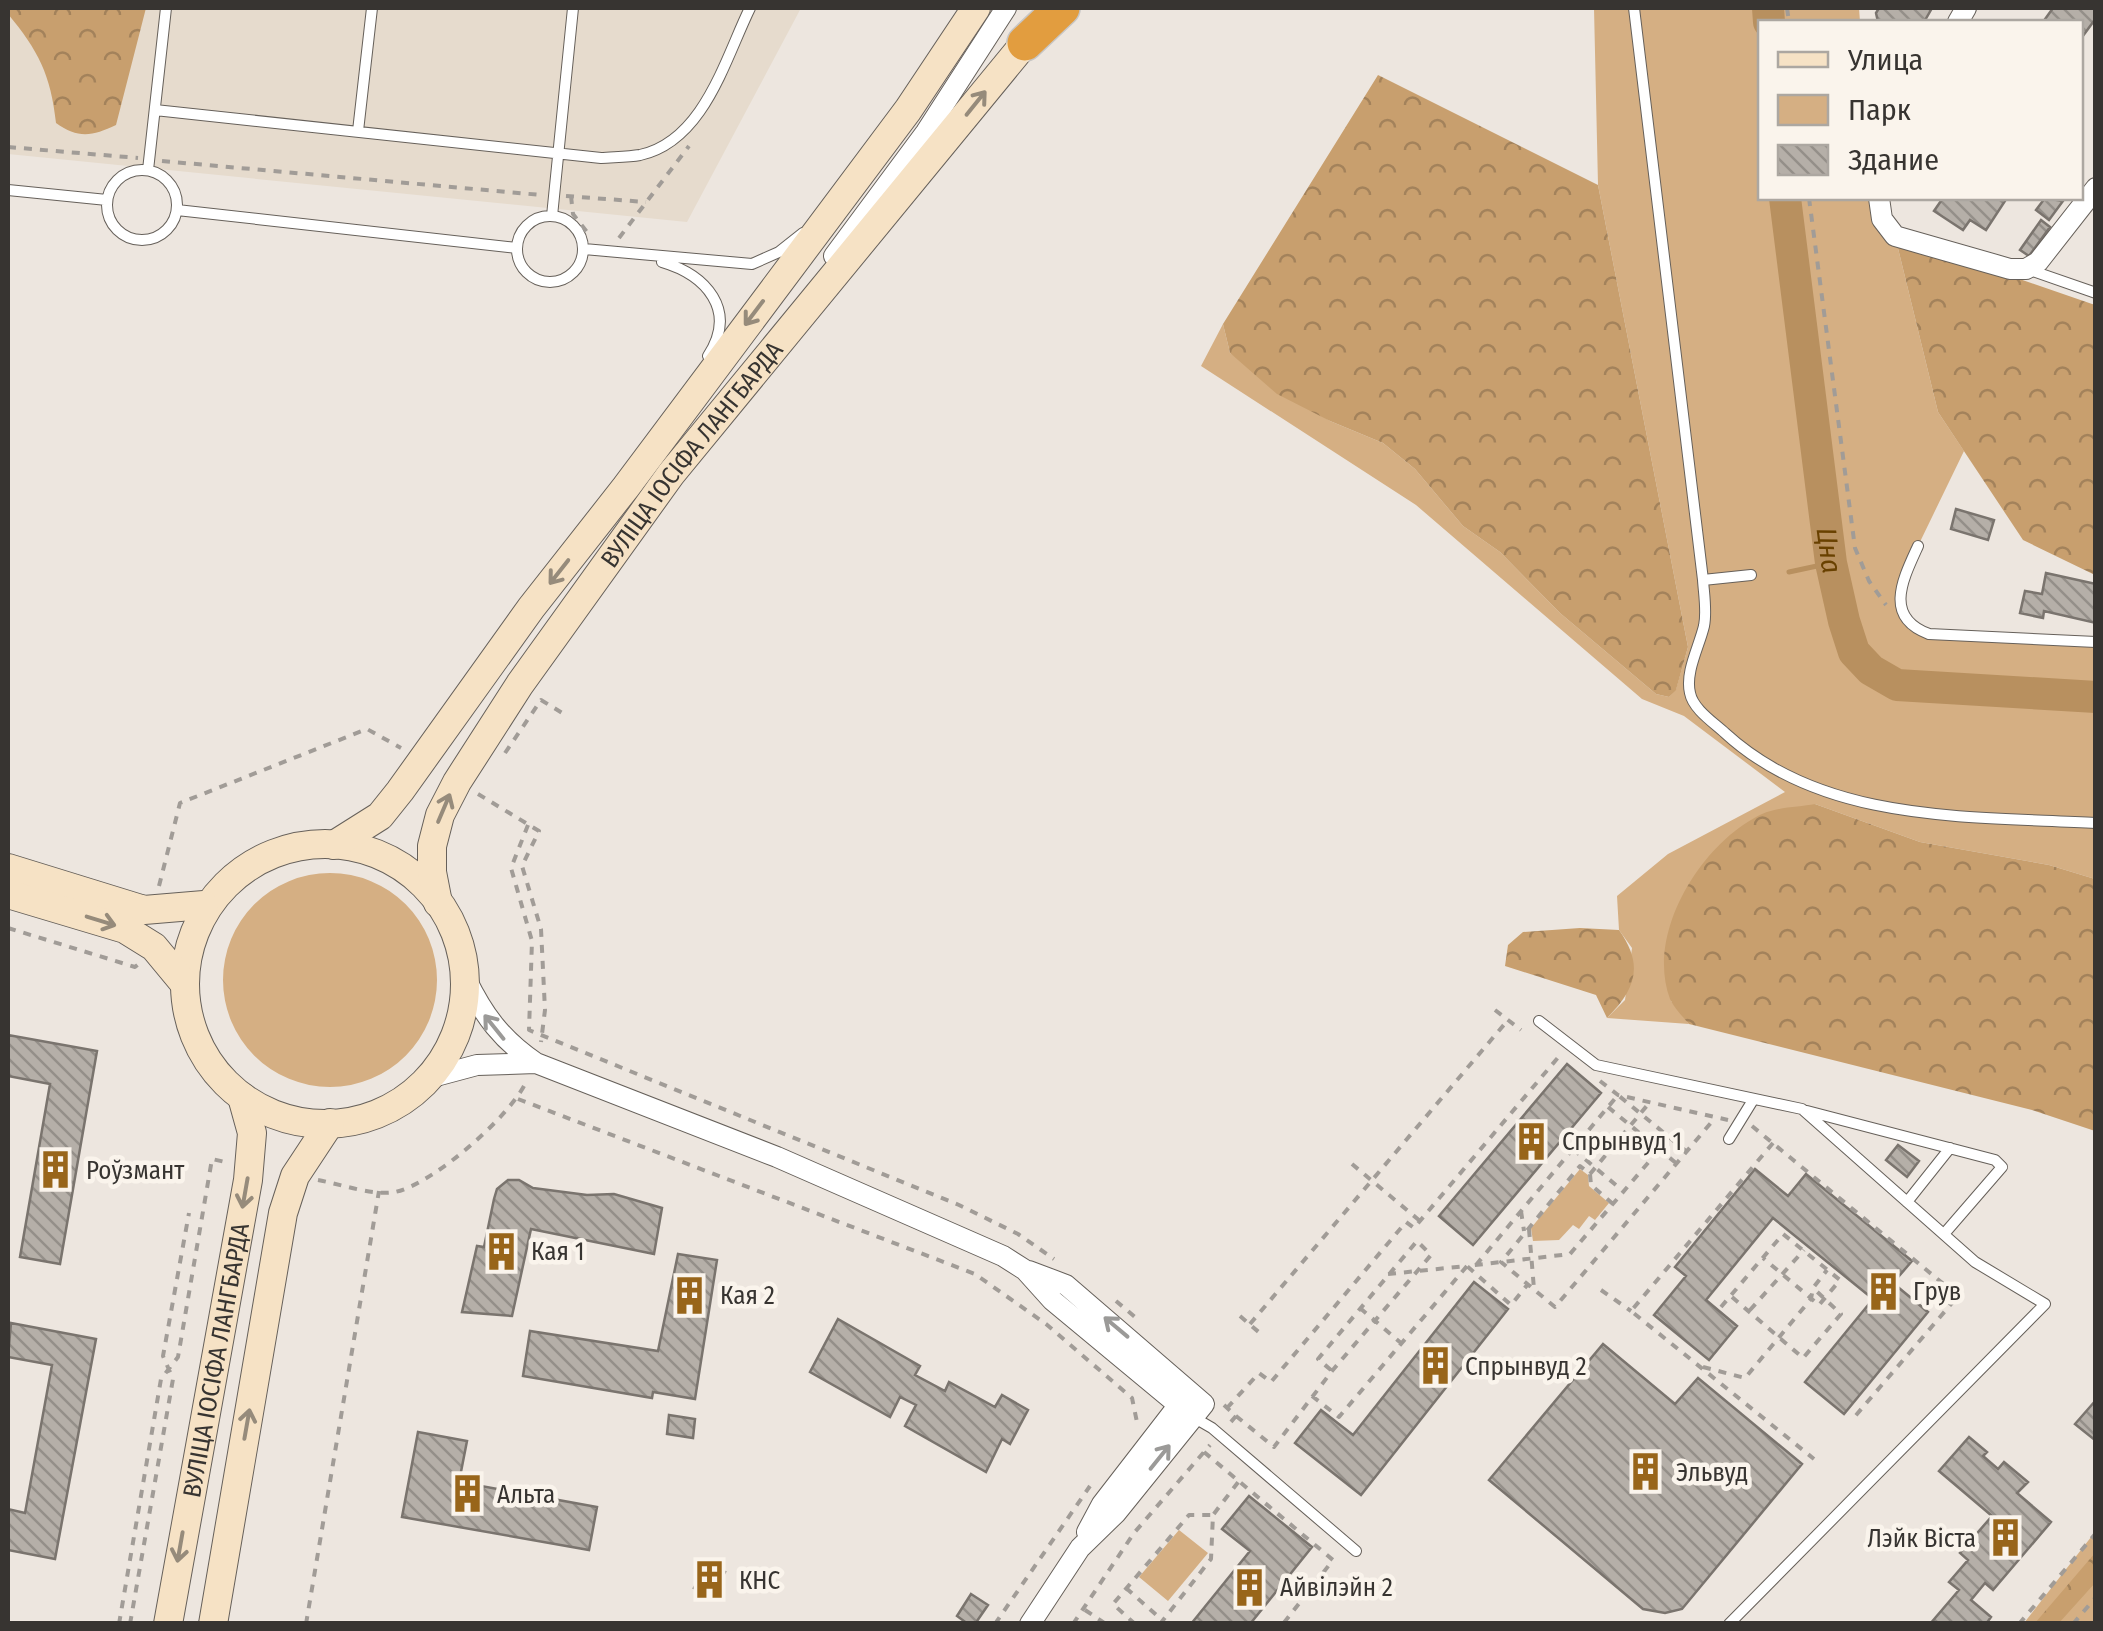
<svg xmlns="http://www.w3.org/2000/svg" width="2103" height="1631" font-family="'Fira Sans Condensed',sans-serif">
	<defs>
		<pattern id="forest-crowns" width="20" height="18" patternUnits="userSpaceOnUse" patternTransform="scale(2.5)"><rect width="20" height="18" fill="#c89f6e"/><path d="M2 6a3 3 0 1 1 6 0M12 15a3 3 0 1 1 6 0" fill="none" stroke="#a3825b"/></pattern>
		<pattern id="building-back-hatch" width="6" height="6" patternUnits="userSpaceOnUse" patternTransform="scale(2.5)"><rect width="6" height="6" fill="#b5afa8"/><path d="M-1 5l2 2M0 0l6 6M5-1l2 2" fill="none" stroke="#948f89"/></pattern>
	</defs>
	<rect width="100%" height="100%" fill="#ede6df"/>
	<path fill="#e6dbcd" d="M8,8H801L687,222L8,154Z"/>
	<path fill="#d5af83" d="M1594,8H1859L1860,22H1760V198H1879L1895,236L1938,412L1964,451L1918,546L1899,598L1916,629L2095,642V879L2049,865L1920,842L1815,804L1671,1001L1689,1024L1607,1018L1625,1000L1632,948L1619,930L1617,896L1668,854L1785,792L1684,716L1642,699L1416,505L1201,366L1223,324L1230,353L1330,421L1383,443L1415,469L1463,526L1500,552L1560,613L1656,694L1669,697L1676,689L1688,647L1598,185Z
		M223 980a107 107 0 1 1 214 0a107 107 0 1 1-214 0Z
		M1580,1169L1588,1175L1589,1186L1609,1203L1595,1220L1589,1216L1579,1229L1573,1225L1559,1240L1533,1241L1531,1228Z
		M1179,1530L1208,1553L1168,1601L1139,1577Z
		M2095,1532V1623H2024Z"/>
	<path fill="url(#forest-crowns)" d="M8,8H146L116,125C93,136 78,139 56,123C51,75 38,50 8,14Z
		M1378,75L1598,185L1688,647L1676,690L1669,697L1656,694L1560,613L1500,552L1463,526L1415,469L1383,443L1330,421L1277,394L1230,353L1223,324Z
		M1895,236L2095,305V575L2023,540L1938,412Z
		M1815,804L1920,842L2049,865L2095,879V1131L2032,1110L1689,1024C1683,1017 1674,1008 1670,999C1645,933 1702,842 1762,814C1777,807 1799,807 1815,804Z
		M1580,928L1619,930C1644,965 1636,989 1607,1018L1596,995L1505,966L1508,945L1523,932Z
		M2095,1553V1583L2059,1623H2035Z"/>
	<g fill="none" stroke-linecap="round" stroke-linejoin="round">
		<path stroke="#b8905f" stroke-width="5" d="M1789,572L1831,563"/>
		<g stroke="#b8905f" stroke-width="32">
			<path d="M1768,8L1769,22"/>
			<path id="s1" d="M1785,198L1831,563L1844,621L1854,652L1871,670L1897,685L2096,697"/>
		</g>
	</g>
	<path fill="url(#building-back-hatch)" stroke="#7a746e" stroke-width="2.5" d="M1879,8H1932L1924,22H1878L1876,13Z
		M2053,8H2096V18L2080,40V22H2043Z
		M1943,198H2000L2005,201L1986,230L1970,220L1963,230L1934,211Z
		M2045,198L2063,201L2049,220L2036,210Z
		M2041,220L2050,227L2029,256L2020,250Z
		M1956,509L1994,520L1988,540L1951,529Z
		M2046,573L2096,584V623L2044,611L2043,618L2020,613L2025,591L2042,594Z
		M8,1035L97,1051L60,1264L20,1257L50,1084L8,1076Z
		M1567,1064L1601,1093L1473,1245L1439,1216Z
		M1898,1145L1919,1161L1907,1177L1886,1160Z
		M1755,1169L1788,1196L1806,1174L1912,1261L1893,1283L1928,1312L1844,1414L1805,1382L1873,1299L1773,1218L1706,1300L1737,1326L1709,1360L1654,1315L1686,1276L1675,1267Z
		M508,1180H519L533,1188L587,1195L614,1194L662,1208L654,1254L531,1229L512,1316L462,1312L477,1246L484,1247L494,1199L497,1189Z
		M678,1254L717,1260L695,1399L653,1392L652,1398L523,1376L530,1331L658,1351Z
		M1474,1282L1508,1309L1361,1495L1295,1443L1321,1410L1353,1435Z
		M838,1319L920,1366L915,1375L945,1391L949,1382L995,1407L1002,1395L1028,1410L1010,1444L1002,1439L986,1472L905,1426L916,1405L900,1397L890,1417L810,1372Z
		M11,1323L96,1339L55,1559L8,1550V1509L25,1513L52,1365L8,1357Z
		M1603,1344L1675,1404L1698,1378L1802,1464L1682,1609L1665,1613L1643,1609L1489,1480Z
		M2096,1400V1441L2075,1424Z
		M669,1415L695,1419L693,1438L667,1434Z
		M418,1432L467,1441L459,1482L597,1507L589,1550L402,1517Z
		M1969,1437L1987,1452L1983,1456L1998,1469L2004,1462L2028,1482L2017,1493L2051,1522L1993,1590L1985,1583L1971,1600L1991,1617L1986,1624H1930L1959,1590L1949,1582L1968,1560L1960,1553L1992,1516L1939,1471Z
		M1249,1496L1312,1547L1250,1624H1191L1250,1551L1222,1529Z
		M708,1562L725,1572L711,1598L694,1588Z
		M971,1594L988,1605L975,1624H968L957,1616Z"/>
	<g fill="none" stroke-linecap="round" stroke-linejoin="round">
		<defs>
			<path id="lane" d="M1634,8L1703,580C1704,595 1707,612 1704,626C1699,647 1685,672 1690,693C1693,709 1713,722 1725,733C1824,824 1970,816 2096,823
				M155,110L601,158C613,157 628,157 640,155C704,141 725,59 750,8
				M358,131L372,8
				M107 205a35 35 0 1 1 70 0a35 35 0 1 1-70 0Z
				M148,170L166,8
				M8,190L107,200
				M177,210L517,248
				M552,216L573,8
				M517 249a33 33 0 1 1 66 0a33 33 0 1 1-66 0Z
				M584,249L752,264L779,252L803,233
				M662,262C706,275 738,310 708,356
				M2027,269L2096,293
				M1918,546C1903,579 1883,617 1929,634L2096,642
				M1703,580L1751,575
				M1539,1021L1596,1065L1802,1109L1975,1262L2045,1304L1729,1624
				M1807,1111L1995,1160L2002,1167L1944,1234
				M1729,1139L1753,1100
				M1907,1202L1950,1148
				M1193,1417L1212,1428L1356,1551"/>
			<path id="street" d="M1958,22L1966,8
				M1879,198L1882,219L1895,236L2010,269H2026L2038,262L2096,188
				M834,256L926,132L1006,8
				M466,979C484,1016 502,1040 536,1063L777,1157L1003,1256L1025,1270L1052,1300L1193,1417
				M436,1076L477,1065L536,1063
				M1029,1271L1066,1285L1204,1404L1116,1513L1080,1548L1030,1624
				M1087,1532L1102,1504L1184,1398"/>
			<g id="secondary">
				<circle cx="325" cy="984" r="140"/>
				<path d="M334,845L380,816L400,791L531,608L626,487L908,110L976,8"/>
				<path d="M8,868L144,910L204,905"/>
				<path d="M8,894L125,929L154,947L183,982"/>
				<path id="s2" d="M438,903L432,872V846L440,815L457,782L520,684L671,474L1025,43"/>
				<path id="s3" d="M168,1624L248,1180L252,1133L242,1097"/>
				<path d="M213,1624L283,1213L295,1176L330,1123"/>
			</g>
			<path id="highway" d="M1025,43L1062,8"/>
		</defs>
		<use href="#lane" stroke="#66605a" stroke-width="12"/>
		<use href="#street" stroke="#66605a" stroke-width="22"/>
		<use href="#secondary" stroke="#66605a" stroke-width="30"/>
		<use href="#highway" stroke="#c7c6c5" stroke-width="38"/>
		<path stroke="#a19c97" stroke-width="4" stroke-dasharray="8 8" stroke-linecap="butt" d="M1787,8L1789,22
			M8,147L138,158
			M162,161L541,195
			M566,196L646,202
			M571,196L573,214L590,236
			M1809,198L1855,548L1869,581L1886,605
			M619,238L689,146
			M505,753L541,700L564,714
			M478,794L539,831L522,866L541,929L545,1010L541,1042
			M528,825L511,868L532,941L529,1030L959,1205L1018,1234L1054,1259
			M159,886L180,803L367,729L401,748
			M8,928L135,967L140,963
			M1495,1010L1521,1030
			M1600,1081L1618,1095L1728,1120
			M518,1099L975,1274L1046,1324L1132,1398L1138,1427
			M1608,1107L1676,1163
			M1752,1126L1958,1296L1851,1421
			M1773,1143L1631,1311L1814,1459
			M1573,1149L1623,1191
			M1352,1164L1420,1221
			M1590,1174L1650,1102
			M318,1180C340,1184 373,1196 395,1192C433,1184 508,1118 525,1084
			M1613,1204L1591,1185L1590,1174L1580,1166L1501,1262L1555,1307L1715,1118
			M1521,1211L1524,1231
			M1529,1229L1534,1289
			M1476,1265L1618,1095L1686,1151
			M1388,1274L1467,1266L1511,1305L1528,1284
			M1601,1290L1631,1311
			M1732,1297L1803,1358L1841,1314L1813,1288
			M1116,1301L1135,1317
			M1721,1307L1783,1234L1840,1280L1819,1305L1763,1258
			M1360,1308L1401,1343
			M1750,1310L1804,1250
			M1240,1316L1261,1334
			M1250,1324L1508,1020
			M1703,1367L1745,1378L1811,1299L1813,1288L1827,1270
			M1312,1396L1339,1417L1467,1266L1570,1254L1659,1150
			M1224,1405L1236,1416L1230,1423
			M1227,1408L1259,1373L1271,1382L1406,1222L1414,1228L1561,1054
			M1236,1416L1274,1447L1332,1371L1431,1255L1417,1241L1318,1359L1332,1371
			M1204,1452L1333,1560L1283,1624
			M1126,1588L1162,1620
			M1085,1610L1106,1624
			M119,1624L161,1379L178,1357L212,1159L225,1162
			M130,1624L173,1379L163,1356L189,1213
			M306,1624L379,1191
			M995,1624L1090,1486
			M1073,1624L1134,1533L1210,1445
			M1135,1624L1113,1604L1189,1515H1213
			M1160,1624L1211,1559L1213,1515L1239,1481
			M2019,1624L2096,1533
			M2073,1624L2096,1597"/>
		<use href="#lane" stroke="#fff" stroke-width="10"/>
		<use href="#street" stroke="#fff" stroke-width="20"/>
		<use href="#secondary" stroke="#f6e2c5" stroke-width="28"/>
		<use href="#highway" stroke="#e29d3f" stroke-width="35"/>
	</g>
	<defs><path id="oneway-shaft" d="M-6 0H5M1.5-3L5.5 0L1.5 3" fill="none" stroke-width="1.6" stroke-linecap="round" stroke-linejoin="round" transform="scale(2.5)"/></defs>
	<g stroke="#968b7b">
		<use href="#oneway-shaft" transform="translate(976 103) rotate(-51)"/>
		<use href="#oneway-shaft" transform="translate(754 313) rotate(127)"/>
		<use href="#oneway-shaft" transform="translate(559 572) rotate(128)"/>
		<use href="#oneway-shaft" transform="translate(444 808) rotate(-67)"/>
		<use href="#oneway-shaft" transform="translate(101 921) rotate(17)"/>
		<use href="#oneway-shaft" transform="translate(245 1193) rotate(100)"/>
		<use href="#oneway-shaft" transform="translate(247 1424) rotate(-80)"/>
		<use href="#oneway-shaft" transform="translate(180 1547) rotate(100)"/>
	</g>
	<g stroke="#9b9a98">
		<use href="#oneway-shaft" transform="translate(494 1027) rotate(-129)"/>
		<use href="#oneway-shaft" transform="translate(1116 1327) rotate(-140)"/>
		<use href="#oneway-shaft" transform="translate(1160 1457) rotate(-51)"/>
	</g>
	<defs>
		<symbol id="building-bare" viewBox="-9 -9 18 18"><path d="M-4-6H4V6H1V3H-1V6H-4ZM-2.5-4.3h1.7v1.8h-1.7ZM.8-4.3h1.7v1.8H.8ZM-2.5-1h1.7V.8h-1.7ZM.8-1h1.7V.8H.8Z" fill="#98651a" stroke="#faf4ec" stroke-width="2.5" paint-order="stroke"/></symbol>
	</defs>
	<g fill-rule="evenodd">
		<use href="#building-bare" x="1504" y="1114" width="55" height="55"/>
		<use href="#building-bare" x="28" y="1142" width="55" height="55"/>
		<use href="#building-bare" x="474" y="1224" width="55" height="55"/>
		<use href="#building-bare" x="1856" y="1264" width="55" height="55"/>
		<use href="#building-bare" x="662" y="1268" width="55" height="55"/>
		<use href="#building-bare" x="1408" y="1338" width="55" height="55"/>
		<use href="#building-bare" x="1618" y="1444" width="55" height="55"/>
		<use href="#building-bare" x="440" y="1466" width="55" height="55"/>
		<use href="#building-bare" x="1978" y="1510" width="55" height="55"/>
		<use href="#building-bare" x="682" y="1552" width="55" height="55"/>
		<use href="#building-bare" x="1222" y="1560" width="55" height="55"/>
	</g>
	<g text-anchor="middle" stroke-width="9" stroke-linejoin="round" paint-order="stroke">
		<g font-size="25" fill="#373431" stroke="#faf4ec">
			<text dy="9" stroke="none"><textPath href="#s2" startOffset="530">ВУЛІЦА ІОСІФА ЛАНГБАРДА</textPath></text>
			<text dy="9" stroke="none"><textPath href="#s3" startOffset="268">ВУЛІЦА ІОСІФА ЛАНГБАРДА</textPath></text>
		</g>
		<g font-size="25" fill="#373431" stroke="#faf4ec" text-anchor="start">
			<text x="1562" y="1150">Спрынвуд 1</text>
			<text x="86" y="1179">Роўзмант</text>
			<text x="531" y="1260">Кая 1</text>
			<text x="1913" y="1300">Грув</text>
			<text x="720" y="1304">Кая 2</text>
			<text x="1465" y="1375">Спрынвуд 2</text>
			<text x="1676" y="1481">Эльвуд</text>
			<text x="497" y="1503">Альта</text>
			<text x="1976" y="1547" text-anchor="end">Лэйк Вiста</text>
			<text x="739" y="1589">КНС</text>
			<text x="1280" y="1596">Айвілэйн 2</text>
		</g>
		<g font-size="28" font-style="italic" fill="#694100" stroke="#faf4ec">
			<text dy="10" stroke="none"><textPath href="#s1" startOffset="355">Цна</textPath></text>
		</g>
	</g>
	<rect width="2103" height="1631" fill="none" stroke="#373431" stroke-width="20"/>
	<rect x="1758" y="20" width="325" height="180" fill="#faf4ec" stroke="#aca7a1" stroke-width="2.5"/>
	<rect x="1778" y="52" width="50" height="15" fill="#f6e2c5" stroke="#aca7a1" stroke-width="2.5"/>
	<text x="1848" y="70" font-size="30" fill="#373431">Улица</text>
	<rect x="1778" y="95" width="50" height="30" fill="#d5af83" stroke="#aca7a1" stroke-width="2.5"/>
	<text x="1848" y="120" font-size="30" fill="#373431">Парк</text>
	<rect x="1778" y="145" width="50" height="30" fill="url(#building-back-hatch)" stroke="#aca7a1" stroke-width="2.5"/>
	<text x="1848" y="170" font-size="30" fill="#373431">Здание</text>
</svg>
